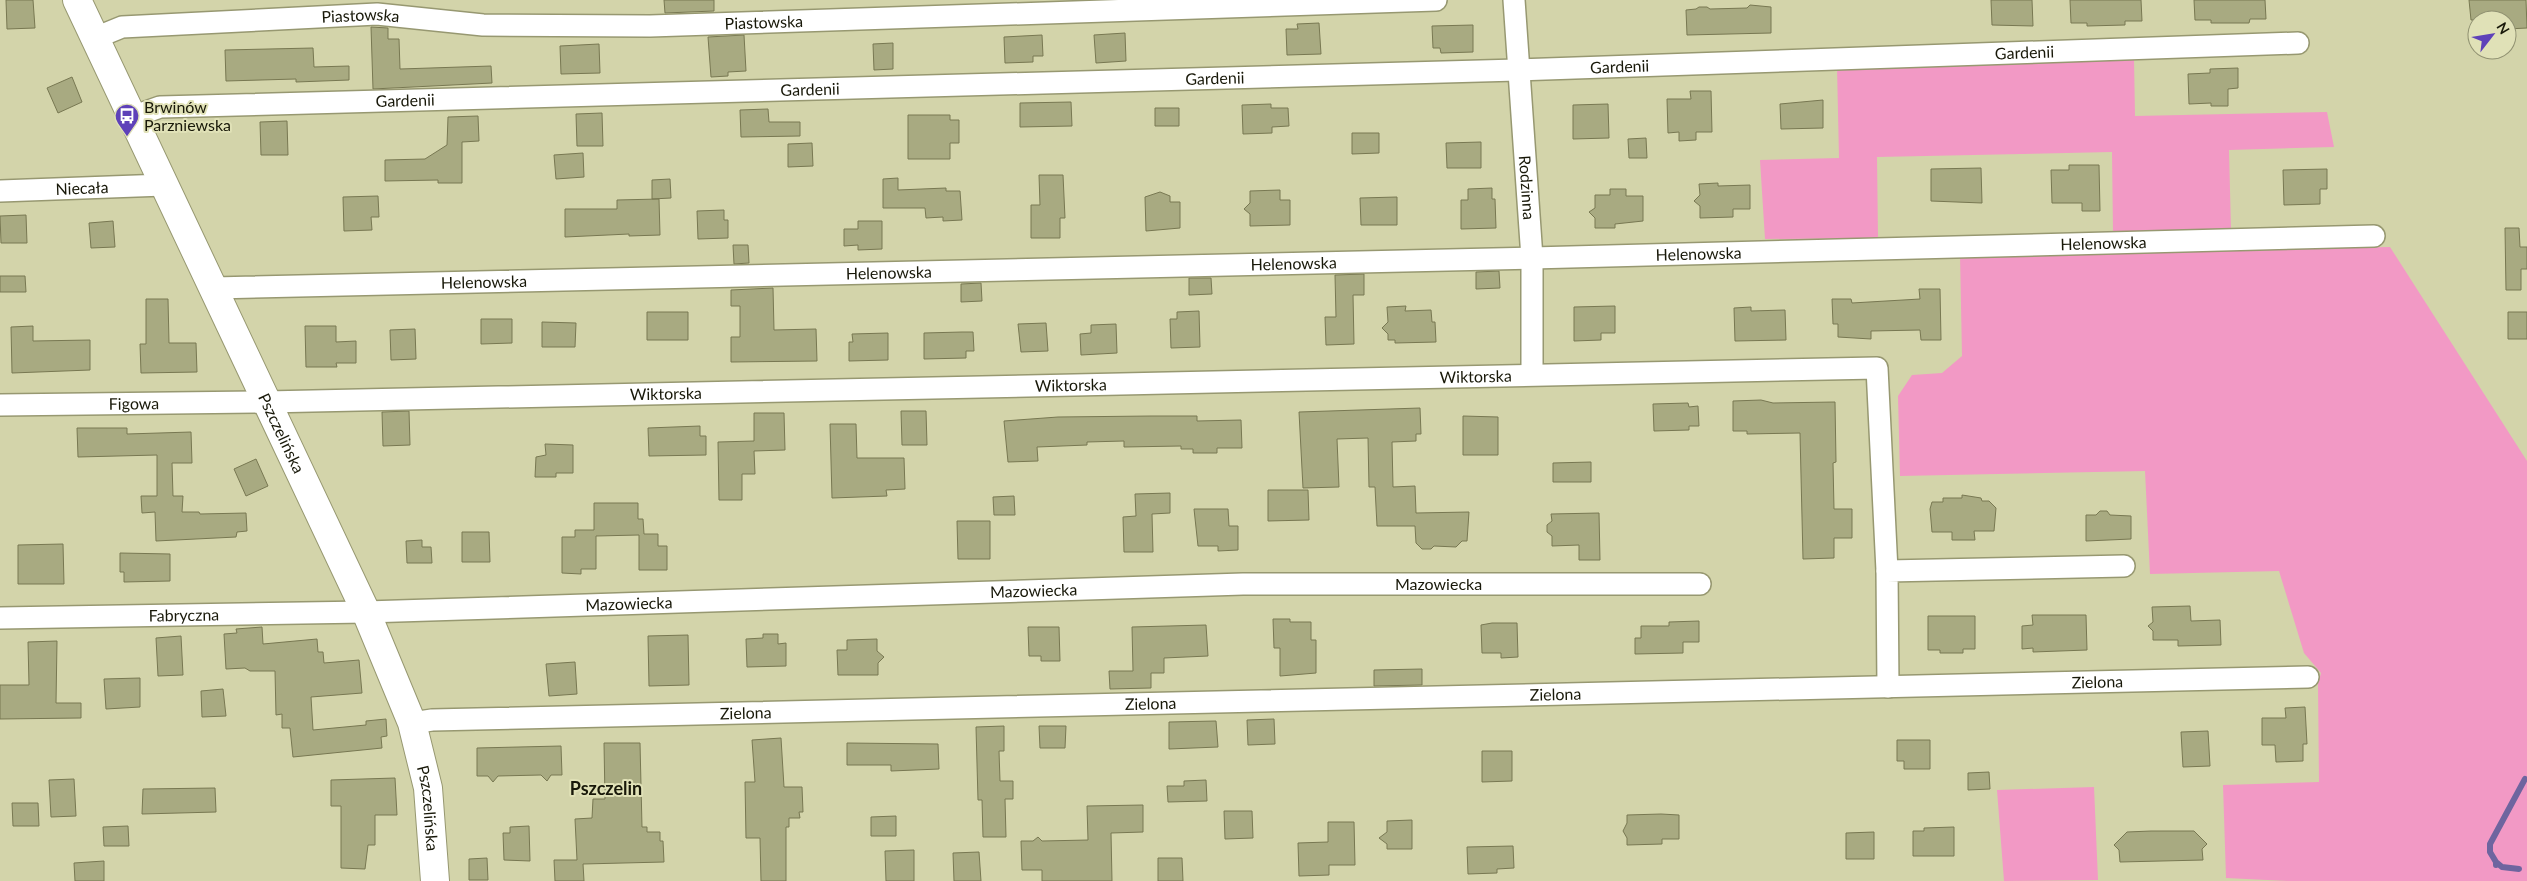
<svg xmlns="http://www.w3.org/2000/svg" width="2527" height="881" font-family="Lato,sans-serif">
	<rect width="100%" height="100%" fill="#d3d4aa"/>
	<path fill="#f299c5" d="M2134,59L2135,116L2327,112L2334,147L2229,150L2231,230L2113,232L2112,152L1877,157L1878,238L1765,239L1760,160L1839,158L1837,66Z
		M2390,247L2527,461V881H2288L2226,878L2223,785L2319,782L2318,684L2321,673L2304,653L2279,571L2150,574L2145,471L1900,476L1898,396L1912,375L1942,373L1962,356L1960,254Z
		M2094,787L2098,880L2004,881L1997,790Z"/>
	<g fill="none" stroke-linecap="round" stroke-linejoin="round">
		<path stroke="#6e659f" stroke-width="6" d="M2496,862L2490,852V844L2525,779
			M2496,865V862L2502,867L2519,869"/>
	</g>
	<path fill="#a8aa81" stroke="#787852" d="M6,0H33L35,28L7,29Z
		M664,0H714V11L665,13Z
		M1991,0H2032L2033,26L1992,25Z
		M2070,0H2141L2142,21H2125V25L2087,26V23H2071Z
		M2194,0H2265L2266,19H2250L2249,23H2211V20H2195Z
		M2469,0H2526L2527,28L2507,29V20H2471Z
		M1750,5L1771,7V33L1687,35L1686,10L1696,9L1699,7H1707L1710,9L1747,8Z
		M1319,23L1321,54L1287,55L1286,29H1298L1297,24Z
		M1473,25V52L1441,53L1440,48H1433L1432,26Z
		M371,27L388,28V39H399L400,69L491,66L492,83L373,89Z
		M1125,33L1126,61L1096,63L1094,35Z
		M744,35L746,71L728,72V76L711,77L708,37Z
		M1042,35L1043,56H1033V62L1005,63L1004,37Z
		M893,43V69L874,70L873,44Z
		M599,44L600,73L561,74L560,46Z
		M313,48L314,67L349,66V80L296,82V79L226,81L225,50Z
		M2238,68V88L2228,89V106H2211V103L2189,104L2188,74L2210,73V69Z
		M72,77L82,102L58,113L47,88Z
		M1690,91H1711L1712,132H1696V140L1679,141V132L1668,133L1667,99H1691Z
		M1823,100V128L1781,129L1780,104Z
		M1071,102L1072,126L1020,127V103Z
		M1271,104V108H1288L1289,126L1272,127V133L1243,134L1242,105Z
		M1608,104L1609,138L1573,139V105Z
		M1155,108H1179V126H1155Z
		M768,109L769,122H800V136L741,137L740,110Z
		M602,113L603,146H577L576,114Z
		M908,115H950V120H959V143H950V159H908Z
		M478,116L479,141L462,142V183H438V180L385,181V160L425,159L447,145L448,117Z
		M287,121L288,155H261L260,122Z
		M1352,133H1379V153L1352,154Z
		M1646,138L1647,158H1629L1628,139Z
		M1481,142V168H1447L1446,143Z
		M812,143L813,166L788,167V144Z
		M583,153L584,177L556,179L554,155Z
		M2069,165H2099L2100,211H2082V203H2052L2051,170H2069Z
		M1981,168L1982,203L1931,201V169Z
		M2327,169V189H2320V204L2284,205L2283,170Z
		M1039,175H1063L1065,218H1060V238H1031V205H1040Z
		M898,178V190L946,188V191H960L962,220L943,221V217L926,218L925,208H883V179Z
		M670,179L671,198L652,199V180Z
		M1718,183V186L1750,185V209H1733V217L1700,218V206L1694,201L1700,195L1699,184Z
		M1492,188V199H1495L1496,228L1461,229V200H1468V189Z
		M1610,189H1626V196H1643V221L1615,224V228H1595V218L1589,212L1595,208V195H1610Z
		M1280,190V200H1290V225L1250,226V214L1244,209L1250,203V191Z
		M1160,192L1170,196V202H1180V228L1146,231L1145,197Z
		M378,196L379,217H371L372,230L344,231L343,197Z
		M1397,197V225H1361L1360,198Z
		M659,199L660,235L629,236V234L565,237V209H617V200Z
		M724,210V220H728V238L698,239L697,211Z
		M26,215L27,243H1L0,216Z
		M113,221L115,247L91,248L89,223Z
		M858,221H882V249L858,250V245L844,246V229H858Z
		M2505,228H2519L2520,247H2527V269H2521V290H2506Z
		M733,245H748L749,263L734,264Z
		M1499,271L1500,288L1476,289V272Z
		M1364,274V295H1353L1354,344L1326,345L1325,317H1336L1335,275Z
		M0,276H25L26,292H0Z
		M1189,278H1211L1212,294L1189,295Z
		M981,283L982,301L961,302V284Z
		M773,288L774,330L816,329L817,361L731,362V337H740V306H731V290Z
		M1919,289H1940L1941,340H1921L1920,330L1871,331V339L1838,337V324H1833L1832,299H1851L1852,303L1920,299Z
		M146,299H168L169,343H196L197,372L141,373L140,344H146Z
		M1406,306L1405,311L1431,310L1432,322H1435L1436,342L1395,343V340H1388V334L1382,328L1388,322L1387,307Z
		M1615,306V333H1601V340L1574,341V307Z
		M1751,307V311L1785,310L1786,340L1735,341L1734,308Z
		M1199,311L1200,347L1171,348L1170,319H1177V312Z
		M647,312H688V340H647Z
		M2508,312H2527V339H2508Z
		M481,319H512V343L481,344Z
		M542,322L576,323L575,347H542Z
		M1046,323L1048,351L1021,352L1018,324Z
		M1116,324L1117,353L1081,355L1080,334L1091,333V325Z
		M33,326V341L90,340V370L12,373L11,327Z
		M305,326H336V342L356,341V363H336L337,367H306Z
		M415,329L416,359L391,360L390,330Z
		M962,332H973L974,351H966V358L924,359V333Z
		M888,333V360L849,361V342H853L852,334Z
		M1761,400L1773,403L1835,402L1836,462L1833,463L1834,509H1852V538H1834V558L1803,559L1800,433L1747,434V431H1733V401Z
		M1688,403L1689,407L1698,406L1699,426H1689V430L1654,431L1653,404Z
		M1420,408L1421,434H1416V441L1392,442L1393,487L1415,486L1416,513L1469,512L1467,541H1462L1456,547L1434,546L1431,549H1422L1416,543L1415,526H1377L1375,487H1369L1368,438L1337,439L1339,487L1303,488L1299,412Z
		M409,411L410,445L383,446L382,412Z
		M901,411H926L927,445H902Z
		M754,413H784L785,450L754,451L755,474H742V500H719L718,442L754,441Z
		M1151,416H1197V421L1241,420L1242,448H1217V453H1193V449H1181V446L1124,447V441L1087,442V445L1037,447L1038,461L1008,462L1004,421L1058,417Z
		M1463,416L1498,417V455H1463Z
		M830,424H856L857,458H904L905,489L886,490L887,496L832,498Z
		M700,426V436H706V455L649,456L648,428Z
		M77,428H127V434L191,432L192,463H172L173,496H183L182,512H199L200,514L246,513L247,531L237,532L236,537L156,541L155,512L142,513L141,496H157V455L78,457Z
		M545,444L573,445V473H556V477H535L536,457L546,455Z
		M256,459L268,486L246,496L234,469Z
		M1591,462V482H1553V463Z
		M1268,490H1308L1309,520L1268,521Z
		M1170,493V513L1152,514L1153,552H1124L1123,517L1136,516L1135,494Z
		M1962,495L1981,498L1982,501H1989L1996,508L1994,531H1974L1975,540H1952V532H1932L1930,509L1932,502H1943V498H1962Z
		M1014,496L1015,515H994L993,497Z
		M594,503H638V519H643L644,534H658V546H667V570H639V535L596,536V569H581V574L562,573V537H575V530H594Z
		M1194,509H1228L1229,526H1238V550L1218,551V546H1198Z
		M2100,511H2107L2110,515L2131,516V539L2086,541V515H2096Z
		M1599,513L1600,560H1579V545L1552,546V536L1547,532V525L1552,521L1551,514Z
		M957,521H990V559H958Z
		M462,532H489L490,562H462Z
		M422,540V547H431L432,563H407L406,541Z
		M63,544L64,584H18V545Z
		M120,553L170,554V581L124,582V572H120Z
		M2190,606L2191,621L2220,620L2221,645L2178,646V640H2153V631L2148,626L2153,622L2152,607Z
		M2032,615H2086L2087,650L2033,652V648L2022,649V626L2033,625Z
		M1928,616H1975V649H1963V653H1940V650H1928Z
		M1273,619H1290V622H1311V640H1316V673L1280,676V648H1274Z
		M1699,621V642H1683V653L1635,654V638H1641V626H1669V622Z
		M1492,623H1517L1518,657L1501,658V653H1482L1481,625Z
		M1206,625L1208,656L1164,658V673H1151V688L1110,689L1109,671H1133L1132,627Z
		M262,627L263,644L317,639L318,652H323L324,663L359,660L362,693L311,697L313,730L366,725V721L386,719L387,736L381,737L382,748L293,757L290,728H282V714L276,715L275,671H250L245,668L226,669L224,634L237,633L236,629Z
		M1028,627H1059L1060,661H1041V656H1029Z
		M763,634H778V644L786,643V666L747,667L746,639L763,638Z
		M688,635L689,685L649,686L648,636Z
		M181,636L183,675L158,676L156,638Z
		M877,639V651L884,657L878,663V675H838L837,650H847V640Z
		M57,641L56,703H81V718L0,719V685H29L28,642Z
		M575,662L577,694L549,696L546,664Z
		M1422,669V685L1374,686V670Z
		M140,678V707L106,709L104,679Z
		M223,689L226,716L202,717L201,691Z
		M2305,707L2307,744H2303V761L2276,762L2275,745H2262V718H2286L2285,708Z
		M1274,719L1275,744L1248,745L1247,720Z
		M1216,721L1218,747L1169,749V722Z
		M1004,726V751H999L1000,781H1013V799H1005L1006,837H983L982,800H978L976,727Z
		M1039,726H1066L1065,748H1040Z
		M2208,731L2210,766L2183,767L2181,732Z
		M781,738L784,787H802L803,812H799L800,818H789V827H786V881H761L760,838H746L745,782H755L752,740Z
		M1897,740H1930V769H1904V761H1897Z
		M604,743H640L642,827H647V832H660V841H663L664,862L583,864L584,881H555L554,860H577L575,819L592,818L593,799H605Z
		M847,743L938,744L939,769L891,771V765H847Z
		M561,746L562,775H551L547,781L541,775L498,776L493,782L488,776H477V748Z
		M1482,751H1512V781L1482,782Z
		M1989,772L1990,789L1968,790V773Z
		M395,778L397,815H375V845H368L365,869L341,868V806H331V780Z
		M74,779L76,816L51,817L49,780Z
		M1206,780L1207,801L1168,802L1167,786H1184V781Z
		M215,788L216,812L142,814L143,789Z
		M12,803H38L39,826H13Z
		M1143,805V832L1111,833L1112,881H1042V870H1022L1021,841H1033L1038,837L1042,841L1088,840L1087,806Z
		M1224,811H1252L1253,838L1225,839Z
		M1661,814L1679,815V839H1662V844L1627,845V838L1623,831L1627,823V815Z
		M896,816V836H871V817Z
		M1412,820V849H1387V844L1379,838L1387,832V821Z
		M1328,822H1354L1355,865H1329V875L1299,876L1298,843L1328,842Z
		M128,826L129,846H104L103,827Z
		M529,826L530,861L504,860L503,833H510V827Z
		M1954,827V856H1913V831H1924V828Z
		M2151,831H2194L2207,844L2202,849L2203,860L2120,862L2119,850L2114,845L2127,832Z
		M1874,832V859H1846V833Z
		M1513,846L1514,868L1497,869V873L1468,874L1467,847Z
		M914,850V881H886L885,851Z
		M979,852L981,881H954L953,853Z
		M487,858L488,880H469V859Z
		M1158,858H1182L1183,881H1158Z
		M104,861V881H75L74,863Z"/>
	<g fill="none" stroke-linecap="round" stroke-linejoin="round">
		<defs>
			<g id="minor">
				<path id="s1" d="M1514,0L1532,258V374"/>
				<path id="s2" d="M95,38L122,27L377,14L483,25L650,26L1436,0"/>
				<path id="s3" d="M132,117L160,107L1517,70L2298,43"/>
				<path id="s4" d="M0,191L164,185"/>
				<path id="s5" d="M214,288L1532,258L2374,236"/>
				<path id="s6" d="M0,405L266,402L1877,368L1887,571"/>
				<path id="s7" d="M0,618L366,612L1243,584H1700"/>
				<path d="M1888,687L1887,571L2124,566"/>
				<path id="s8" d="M412,723L432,720L2308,677"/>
			</g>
			<g id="secondary">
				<path id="s9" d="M77,0L366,612L412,723L428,788L435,881"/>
			</g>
		</defs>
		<use href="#minor" stroke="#979871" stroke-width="24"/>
		<use href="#secondary" stroke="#979871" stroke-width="30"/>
		<use href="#minor" stroke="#fff" stroke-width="21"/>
		<use href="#secondary" stroke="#fff" stroke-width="28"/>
	</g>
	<defs>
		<symbol id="bus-pin" viewBox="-11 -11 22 30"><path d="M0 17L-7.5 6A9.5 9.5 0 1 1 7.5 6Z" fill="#5e41b9" stroke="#e0e1b7"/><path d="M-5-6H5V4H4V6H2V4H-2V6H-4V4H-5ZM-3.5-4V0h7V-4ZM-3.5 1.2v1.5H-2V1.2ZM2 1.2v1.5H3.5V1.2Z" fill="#fff"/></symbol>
	</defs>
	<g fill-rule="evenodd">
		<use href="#bus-pin" x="113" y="102" width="28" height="38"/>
	</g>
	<g text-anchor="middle" stroke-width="4" stroke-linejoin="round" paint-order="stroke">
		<g font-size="16" fill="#181809" stroke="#e0e1b7">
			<text dy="6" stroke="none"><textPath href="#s2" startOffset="268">Piastowska</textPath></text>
			<text dy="6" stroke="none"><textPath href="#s2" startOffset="672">Piastowska</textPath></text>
			<text dy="6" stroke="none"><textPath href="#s3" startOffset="1895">Gardenii</textPath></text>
			<text dy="6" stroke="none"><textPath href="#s3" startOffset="1490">Gardenii</textPath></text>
			<text dy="6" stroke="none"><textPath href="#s3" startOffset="1085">Gardenii</textPath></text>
			<text dy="6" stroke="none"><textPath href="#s3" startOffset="680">Gardenii</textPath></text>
			<text dy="6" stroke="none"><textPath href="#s3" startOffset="275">Gardenii</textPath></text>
			<text dy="6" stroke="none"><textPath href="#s1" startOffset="188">Rodzinna</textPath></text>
			<text dy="6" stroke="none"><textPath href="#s4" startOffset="82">Niecała</textPath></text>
			<text dy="6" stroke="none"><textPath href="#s5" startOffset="1890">Helenowska</textPath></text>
			<text dy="6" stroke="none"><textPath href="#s5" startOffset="1485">Helenowska</textPath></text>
			<text dy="6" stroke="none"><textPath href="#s5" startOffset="1080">Helenowska</textPath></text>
			<text dy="6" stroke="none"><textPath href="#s5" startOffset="675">Helenowska</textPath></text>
			<text dy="6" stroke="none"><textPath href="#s5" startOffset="270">Helenowska</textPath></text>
			<text dy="6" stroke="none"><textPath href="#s6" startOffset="1476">Wiktorska</textPath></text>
			<text dy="6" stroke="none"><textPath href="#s6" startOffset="1071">Wiktorska</textPath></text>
			<text dy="6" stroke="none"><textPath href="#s6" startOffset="666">Wiktorska</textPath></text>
			<text dy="6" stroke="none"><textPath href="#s6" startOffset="134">Figowa</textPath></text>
			<text dy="6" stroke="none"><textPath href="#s9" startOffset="479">Pszczelińska</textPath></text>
			<text dy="6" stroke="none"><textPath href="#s7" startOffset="1439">Mazowiecka</textPath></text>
			<text dy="6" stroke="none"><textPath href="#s7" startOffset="1034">Mazowiecka</textPath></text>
			<text dy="6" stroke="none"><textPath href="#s7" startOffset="629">Mazowiecka</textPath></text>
			<text dy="6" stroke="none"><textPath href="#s7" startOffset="184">Fabryczna</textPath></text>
			<text dy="6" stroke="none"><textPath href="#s8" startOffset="1686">Zielona</textPath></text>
			<text dy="6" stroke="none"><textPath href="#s8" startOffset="1144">Zielona</textPath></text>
			<text dy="6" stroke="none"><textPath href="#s8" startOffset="739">Zielona</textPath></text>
			<text dy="6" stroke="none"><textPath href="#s8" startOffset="334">Zielona</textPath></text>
			<text dy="6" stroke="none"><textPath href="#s9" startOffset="884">Pszczelińska</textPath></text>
		</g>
		<g font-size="16" fill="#181809" stroke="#e0e1b7" text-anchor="start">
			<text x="144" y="113">Brwinów<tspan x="144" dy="18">Parzniewska</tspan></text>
		</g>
		<g font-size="18" font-weight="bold" fill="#181809" stroke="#e0e1b7">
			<text x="606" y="795">Pszczelin</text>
		</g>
	</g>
	<g transform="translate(2492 35) rotate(59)"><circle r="24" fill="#e0e1b7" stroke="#909171"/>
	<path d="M0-4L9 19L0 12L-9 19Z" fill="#5e41b9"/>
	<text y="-8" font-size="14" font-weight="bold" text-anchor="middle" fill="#181809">N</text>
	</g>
</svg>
